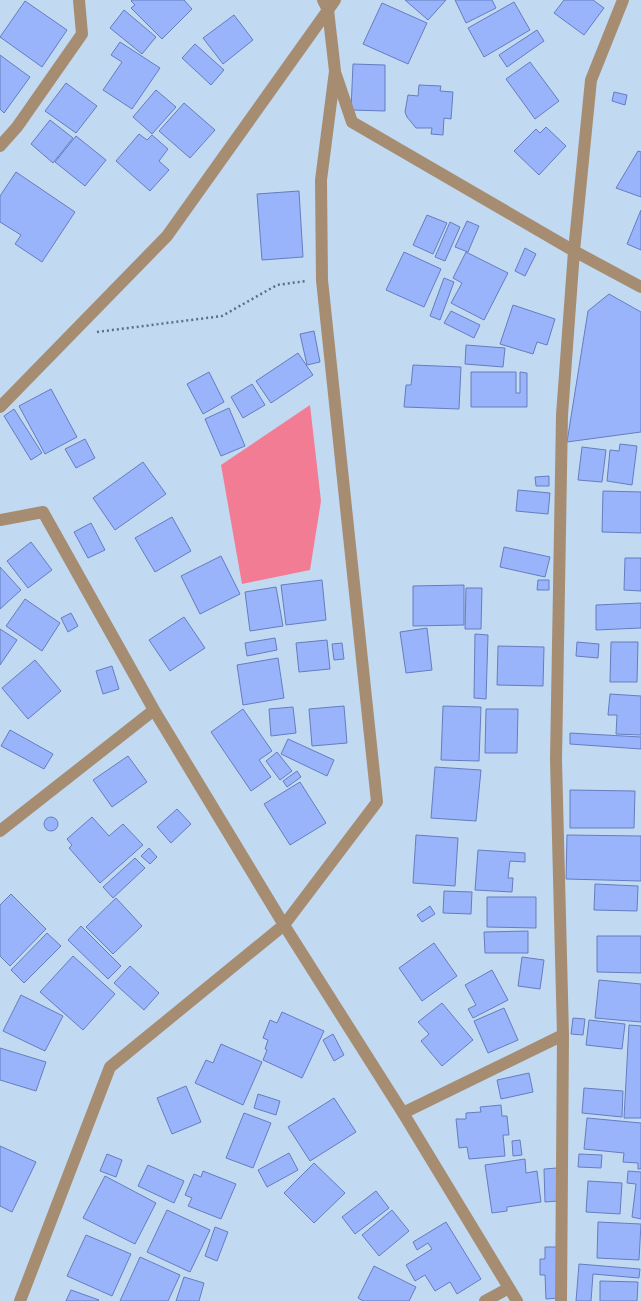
<svg xmlns="http://www.w3.org/2000/svg" width="641" height="1301" font-family="Quicksand,sans-serif">
	<rect width="100%" height="100%" fill="#c1daf2"/>
	<path fill="#f37c95" d="M310,405L321,501L310,570L242,584L221,465Z"/>
	<path fill="#99b4fb" stroke="#657dc0" d="M132,0H184L192,9L162,39L131,8L135,5L131,1Z
		M405,0H446L428,20Z
		M455,0H492L496,8L466,23Z
		M564,0H593L604,8L584,35L554,13Z
		M25,1L67,30L42,67L0,37Z
		M514,2L530,30L484,57L468,28Z
		M382,3L427,23L408,64L363,44Z
		M124,10L156,37L142,54L110,28Z
		M234,15L253,40L223,64L203,38Z
		M537,30L544,41L507,67L499,55Z
		M120,42L160,68L132,109L103,90L122,62L111,55Z
		M195,44L224,70L211,85L182,58Z
		M0,55L30,77L4,113L0,109Z
		M530,62L559,101L535,119L506,79Z
		M353,64L385,65V111L351,110Z
		M66,83L97,106L76,133L45,111Z
		M419,85L441,86L440,91L453,92L451,119L444,118L443,135L431,134L432,128H416L407,117L405,112L408,95L418,96Z
		M156,90L176,107L152,134L133,117Z
		M614,92L627,95L625,105L612,101Z
		M184,103L215,130L190,158L159,131Z
		M50,120L73,138L53,163L31,144Z
		M546,127L566,146L539,175L514,151L536,129L540,133Z
		M139,134L147,140L152,135L168,149L159,161L169,170L150,191L116,161Z
		M76,136L106,160L85,186L55,162Z
		M638,151L641,152V197L616,188Z
		M16,172L75,212L42,262L15,244L21,235L0,222V196Z
		M299,191L303,257L262,260L257,194Z
		M641,210V250L627,244Z
		M427,215L447,223L433,254L413,245Z
		M467,221L479,226L468,252L455,247Z
		M450,222L460,227L445,261L435,257Z
		M525,248L536,254L525,276L515,271Z
		M404,252L441,269L424,307L386,290Z
		M466,252L508,273L484,320L451,303L462,283L453,278Z
		M444,278L454,282L440,320L430,316Z
		M609,294L641,312V432L567,442L588,311Z
		M513,305L555,319L547,345L537,342L533,354L500,344Z
		M451,311L480,325L474,338L444,323Z
		M314,331L320,362L307,365L300,334Z
		M466,345L505,348L503,367L465,364Z
		M298,353L313,375L271,403L256,381Z
		M413,365L461,367L459,409L404,407L406,385H411Z
		M209,372L224,402L203,414L187,384Z
		M471,372H516V393H520V372L527,373V407H471Z
		M252,384L265,405L243,418L231,397Z
		M51,389L77,437L45,454L19,406Z
		M229,408L245,446L221,456L205,419Z
		M14,409L42,453L31,460L4,416Z
		M85,439L95,458L76,468L65,449Z
		M620,444L637,446L632,485L607,481L610,450L619,451Z
		M582,447L606,450L602,482L578,480Z
		M143,462L166,494L115,530L93,498Z
		M549,476V486H536L535,477Z
		M518,490L550,493L548,514L516,511Z
		M603,491L641,492V533L602,532Z
		M172,517L191,551L155,572L135,538Z
		M91,523L105,550L88,558L74,532Z
		M31,542L52,570L28,588L7,561Z
		M504,547L550,557L545,577L500,567Z
		M221,556L240,594L200,614L181,576Z
		M625,558H641V591L624,590Z
		M0,567L21,590L0,609Z
		M322,580L326,620L286,625L281,585Z
		M538,580H549V590H537Z
		M464,585V625L413,626V586Z
		M276,587L283,626L250,631L245,592Z
		M466,588H482L481,629H465Z
		M25,599L60,623L42,651L6,626Z
		M641,603V628L596,630V605Z
		M71,613L78,626L68,632L61,618Z
		M184,617L205,648L170,671L149,640Z
		M427,628L432,670L406,673L400,632Z
		M0,629L17,640L0,665Z
		M475,634L488,635L486,699L474,698Z
		M275,638L277,650L247,656L245,643Z
		M327,640L330,669L299,672L296,643Z
		M577,642L599,644L598,658L576,656Z
		M611,642H638L637,682H610Z
		M342,643L344,659L334,660L332,644Z
		M498,646L544,647L543,686L497,685Z
		M278,658L284,698L243,705L237,665Z
		M35,660L61,691L28,719L2,688Z
		M112,666L119,689L103,694L96,671Z
		M610,694L641,696V735L616,734L617,715H608Z
		M344,706L347,743L312,746L309,709Z
		M443,706L481,707L479,761L441,760Z
		M293,707L296,733L271,736L269,709Z
		M243,709L272,751L259,760L271,777L251,791L211,732Z
		M486,709H518L517,753H485Z
		M10,730L53,754L44,769L1,746Z
		M570,733L641,737V749L570,744Z
		M288,739L334,760L327,776L281,754Z
		M277,752L292,771L280,780L266,761Z
		M128,756L147,782L112,807L93,780Z
		M435,767L481,770L476,821L431,818Z
		M297,771L301,777L287,787L283,781Z
		M300,782L326,823L290,845L264,804Z
		M570,790L635,791L634,828H570Z
		M177,809L191,824L171,843L157,827Z
		M92,817L109,836L123,824L143,845L100,883L69,848L72,845L67,839Z
		M44 824a7 7 0 1 1 14 0a7 7 0 1 1-14 0Z
		M416,835L458,838L455,886L413,883Z
		M567,835L641,836V881L566,879Z
		M149,848L157,857L150,864L141,856Z
		M478,850L525,853V862L510,861L508,878H513L512,892L475,890Z
		M135,858L145,868L113,898L103,887Z
		M595,884L638,886L637,911L594,910Z
		M444,891L472,892L471,914L443,913Z
		M11,894L46,929L10,966L0,956V905Z
		M487,897H536V928L487,927Z
		M116,898L142,926L113,954L86,927Z
		M430,906L435,914L422,922L417,915Z
		M81,926L121,966L108,979L68,940Z
		M528,931V953H485L484,932Z
		M47,933L61,946L24,983L11,970Z
		M597,936H641V973L597,972Z
		M434,943L457,976L422,1001L399,968Z
		M73,956L115,994L83,1030L40,992Z
		M522,957L544,960L540,989L518,986Z
		M130,966L159,993L144,1010L114,983Z
		M492,970L508,1000L473,1018L468,1009L476,1005L465,985Z
		M599,980L641,984V1022L595,1018Z
		M21,995L63,1016L45,1051L3,1031Z
		M442,1003L473,1040L442,1066L421,1041L429,1034L418,1022Z
		M504,1008L518,1040L488,1053L474,1021Z
		M282,1012L324,1031L302,1078L263,1060L267,1050L265,1049L268,1040L263,1038L270,1020L277,1023Z
		M573,1018L585,1019L583,1035L571,1034Z
		M589,1020L625,1024L622,1049L586,1045Z
		M629,1025L641,1026V1118H624Z
		M333,1034L344,1055L334,1061L323,1040Z
		M221,1044L262,1062L243,1105L195,1083L206,1060L213,1063Z
		M0,1048L46,1062L36,1091L0,1080Z
		M529,1073L533,1092L501,1099L497,1080Z
		M186,1086L201,1122L172,1134L157,1098Z
		M584,1088L623,1091L622,1117L582,1113Z
		M258,1094L280,1101L276,1115L254,1108Z
		M334,1098L356,1132L310,1161L288,1127Z
		M501,1105L502,1116H507L509,1135H503L505,1156L469,1159L467,1147L459,1148L456,1119H466V1113L481,1112L480,1107Z
		M244,1113L271,1123L253,1168L226,1158Z
		M587,1118L641,1123V1169H638V1163L623,1162L624,1153L584,1149Z
		M520,1140L522,1155L513,1156L512,1141Z
		M0,1146L36,1162L12,1212L0,1206Z
		M289,1153L298,1170L267,1187L258,1170Z
		M107,1154L122,1160L116,1177L100,1171Z
		M579,1154L602,1155L601,1168L578,1167Z
		M525,1159L526,1173L537,1171L541,1202L507,1207V1211L492,1213L485,1165Z
		M314,1163L345,1193L314,1223L284,1193Z
		M148,1165L184,1181L174,1203L138,1186Z
		M557,1168L558,1201L545,1202L544,1169Z
		M203,1171L236,1184L221,1219L188,1206L192,1198L185,1195L194,1174L201,1177Z
		M628,1171L641,1172V1219L632,1217L636,1184L627,1183Z
		M105,1176L156,1203L135,1244L83,1218Z
		M588,1181L622,1183L620,1214L586,1212Z
		M376,1191L389,1208L355,1234L342,1217Z
		M167,1210L210,1230L190,1272L147,1252Z
		M392,1210L409,1231L379,1256L362,1235Z
		M446,1222L481,1279L457,1294L450,1282L435,1291L425,1275L415,1281L406,1265L432,1249L428,1243L417,1250L413,1242Z
		M598,1222L641,1224L639,1260L597,1258Z
		M215,1227L228,1232L217,1261L205,1256Z
		M86,1235L131,1254L112,1296L67,1276Z
		M545,1247H558L559,1298L546,1299L545,1275H540V1259H545Z
		M140,1257L180,1275L168,1301H120Z
		M579,1264L640,1269L639,1278L593,1274L591,1301H576Z
		M374,1266L416,1287L409,1301H363L358,1298Z
		M184,1277L204,1283L199,1301H176Z
		M600,1281L638,1282L637,1301H600Z
		M71,1290L99,1300L98,1301H66Z"/>
	<g fill="none" stroke-linecap="round" stroke-linejoin="round">
		<path stroke="#597086" stroke-width="2.5" stroke-dasharray="2 3" stroke-linecap="butt" d="M97,332L222,316L277,285L306,281"/>
		<path stroke="#a68d72" stroke-width="12" d="M336,75L352,122L574,251L641,287
			M0,146L17,127L82,34L79,0
			M0,407L167,236L328,10L323,0
			M0,520L43,512L154,710L284,925L403,1113L517,1301
			M0,831L154,710
			M403,1113L563,1035
			M20,1301L110,1067L284,925L377,802L322,280L321,180L335,71L328,10L335,0
			M485,1301L509,1288
			M561,1301L563,1035L556,760L562,415L574,251L591,80L623,0"/>
	</g>
</svg>
